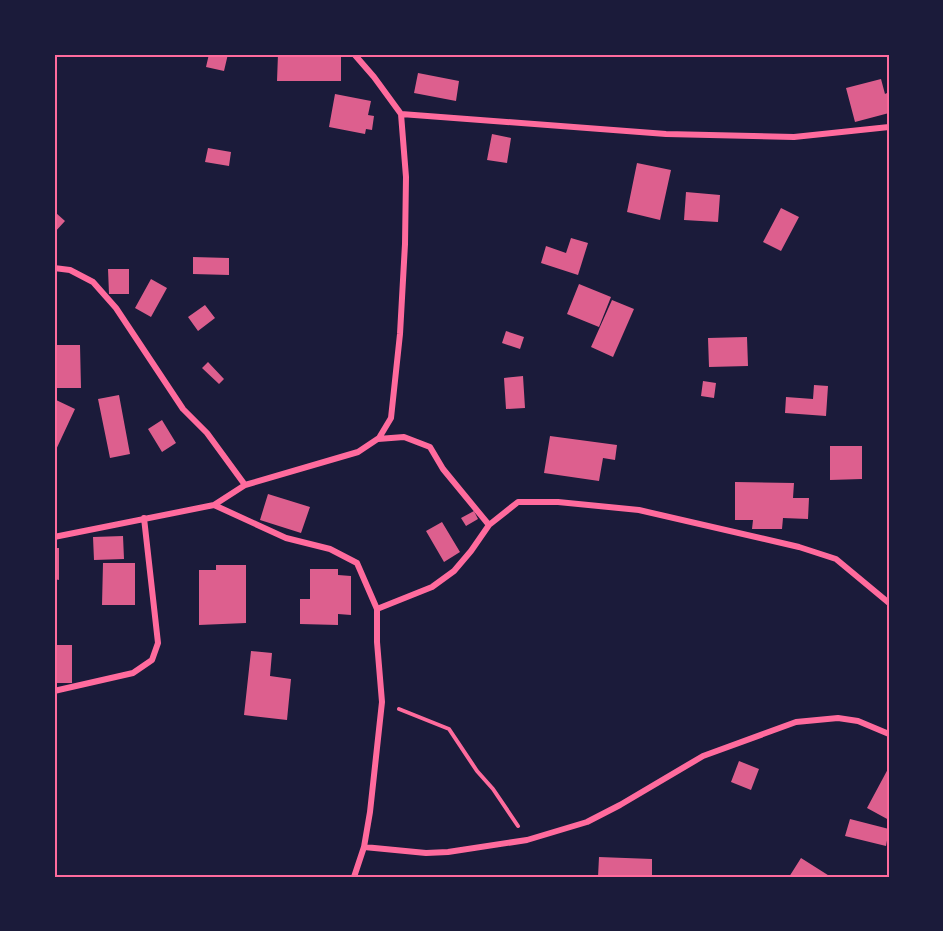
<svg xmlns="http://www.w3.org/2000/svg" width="943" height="931" font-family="'Open Sans',sans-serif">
	<rect width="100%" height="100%" fill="#1b1b3a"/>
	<path fill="#dd5f8e" d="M209,54H228L224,71L206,67Z
		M278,54H341V81H277Z
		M418,73L459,81L456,101L414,93Z
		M881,79L885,94L889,92V113L855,122L846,88Z
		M335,94L371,101L368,115L374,116L372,130L366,129L365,134L329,127Z
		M492,134L511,138L507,163L487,160Z
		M208,148L231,152L229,166L205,162Z
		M637,163L671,170L660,220L627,212Z
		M686,192L720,195L718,222L684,220Z
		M781,208L799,217L781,251L763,242Z
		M56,213L65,221L54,233V215Z
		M571,238L588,243L578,275L541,263L546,246L566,253Z
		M193,257L229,258V275L193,274Z
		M108,269H129V294H109Z
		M151,279L167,288L151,317L135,308Z
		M579,284L611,297L599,327L567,314Z
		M612,300L634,309L613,357L591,347Z
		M205,305L215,318L198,331L188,317Z
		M506,331L524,337L520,349L502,343Z
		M747,337L748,366L709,367L708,338Z
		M54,345H80L81,388H54Z
		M208,362L224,379L219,384L202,368Z
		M523,376L525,408L506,409L504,378Z
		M703,381L716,383L714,398L701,396Z
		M814,385L828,386L826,416L785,413L786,397L813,399Z
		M119,395L130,454L110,458L98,399Z
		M54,399L75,409L54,454Z
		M162,420L176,443L162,452L148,429Z
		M550,436L617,445L615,460L603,458L599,481L544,473Z
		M830,446H862V479L830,480Z
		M735,482L794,483L793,498H809L808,519L783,518L782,529H752L753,520H735Z
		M268,494L310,507L301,533L260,520Z
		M474,511L478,519L466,526L461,518Z
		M442,522L460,552L444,562L426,531Z
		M123,536L124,559L94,560L93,537Z
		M54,548H59V580L54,579Z
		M103,563H135V605H102Z
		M216,565H246V623L199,625V570H216Z
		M310,569H338V575L351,576V615L338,614V625L300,624V599H310Z
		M54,645H72V683H54Z
		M251,651L272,653L270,676L291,679L287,720L244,715Z
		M739,761L759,769L751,790L731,782Z
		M889,767V820L867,808Z
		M850,819L889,829L886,846L845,836Z
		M599,857L652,859V877H598Z
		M801,858L831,877H789Z"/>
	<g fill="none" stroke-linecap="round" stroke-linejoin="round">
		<path stroke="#ff6b9d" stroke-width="4" d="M399,709L449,729L477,771L493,789L518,826"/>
		<path stroke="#ff6b9d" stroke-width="6" d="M401,114L666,134L794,137L889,127
			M54,268L70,270L93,282L116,308L183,409L207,433L245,485
			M378,439L404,437L430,447L443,469L489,525
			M214,505L245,485L358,452L379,438L391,418L400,334L405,244L406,177L401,114L374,77L354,54
			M54,537L214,505L286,538L330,549L357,563L377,609V642L382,702L370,812L364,847L354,877
			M377,609L432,587L454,571L471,551L489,525L518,502H558L639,510L799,547L836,559L889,603
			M54,691L133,673L152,660L158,643L144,518
			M364,847L426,853L448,852L527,840L587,822L620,805L703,756L796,722L838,718L858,721L889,734"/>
	</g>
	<rect width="943" height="931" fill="none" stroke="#1b1b3a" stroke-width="111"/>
	<rect x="56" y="56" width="832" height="820" fill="none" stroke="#ff6b9d" stroke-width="2"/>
</svg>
